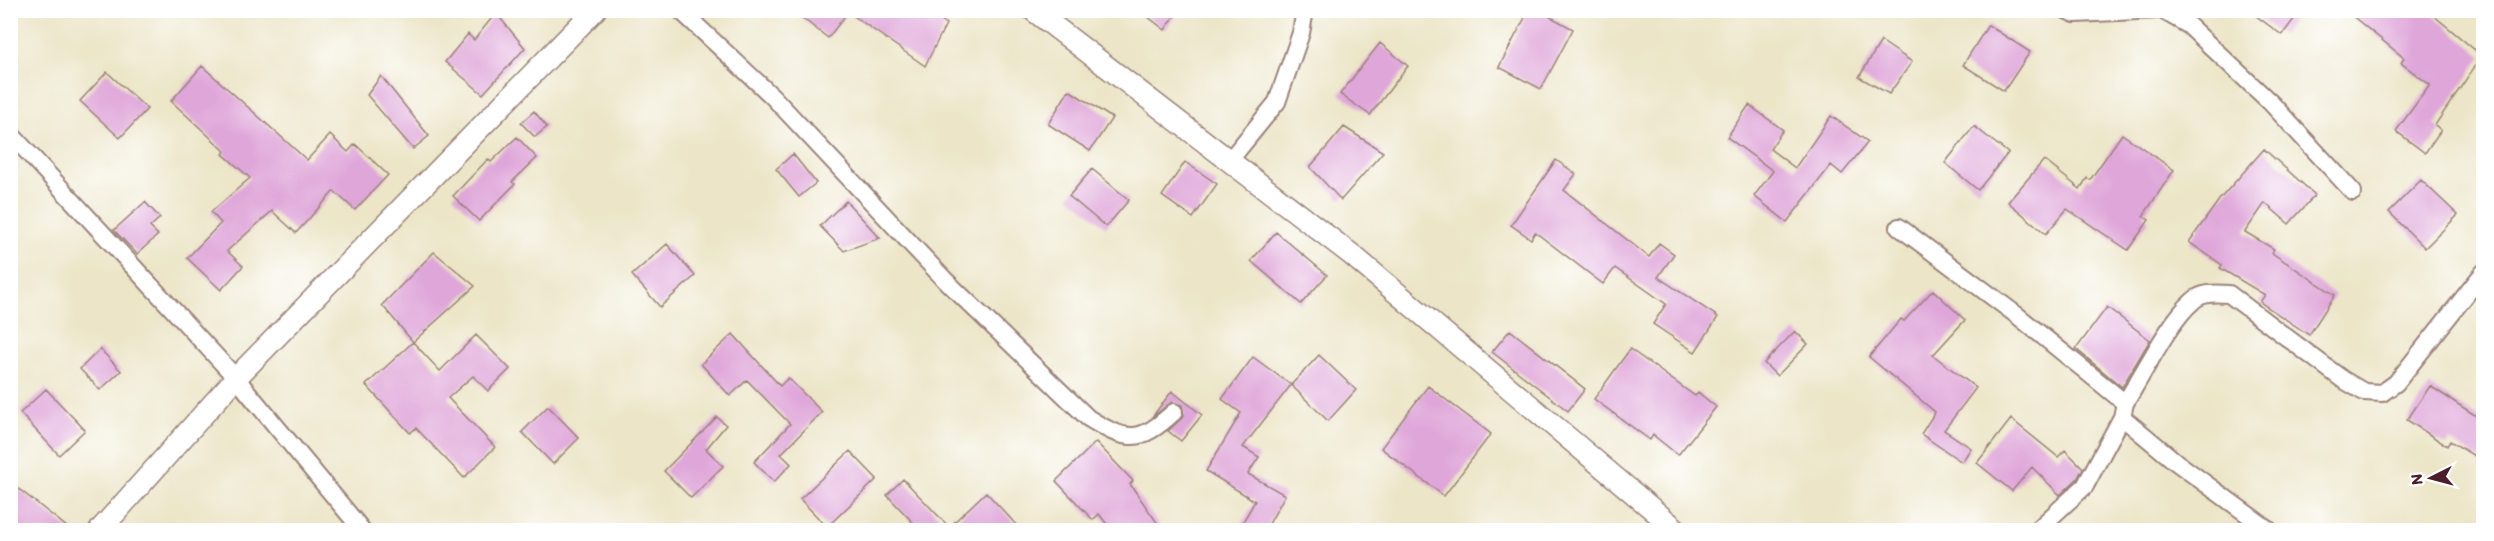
<svg xmlns="http://www.w3.org/2000/svg" width="2494" height="541" font-family="Itim,sans-serif">
	<rect width="100%" height="100%" fill="#fff"/>
	<filter id="ink" filterUnits="userSpaceOnUse"><feTurbulence type="fractalNoise" baseFrequency=".0167" numOctaves="2"/><feDisplacementMap in="SourceGraphic" scale="12" xChannelSelector="R" yChannelSelector="G"/><feConvolveMatrix kernelMatrix="1 2 1 2 8 2 1 2 1" color-interpolation-filters="sRGB"/></filter>
	<filter id="wash" filterUnits="userSpaceOnUse"><feTurbulence type="fractalNoise" baseFrequency=".008" numOctaves="4" result="noise"/><feDisplacementMap in="SourceGraphic" scale="24" xChannelSelector="R" yChannelSelector="G"/><feGaussianBlur stdDeviation="1.35" result="paint"/><feColorMatrix in="noise" values="0 0 0 0 0 0 0 0 0 0 0 0 0 0 0 0 0 1.4 0 .05"/><feComposite in="paint" operator="in"/></filter>
	<g filter="url(#wash)">
		<rect width="100%" height="100%" fill="#ece5c7"/>
		<g id="blocks">
			<path fill="#dfa6d9" d="M792,10H931L946,24L925,66L848,12L828,38Z
				M1139,10H1179L1165,30Z
				M1529,10H1538L1573,29L1541,89L1499,67Z
				M2248,10H2301L2282,35Z
				M2345,10H2427L2482,56L2435,125L2441,130L2425,153L2396,131L2430,85L2401,63L2404,58Z
				M496,13L525,48L483,94L445,62L468,34L474,40Z
				M1988,25L2030,52L2004,91L1963,65Z
				M1881,41L1912,62L1889,94L1859,77Z
				M1380,43L1408,66L1370,115L1340,94Z
				M202,66L307,160L330,135L348,152L355,144L388,175L355,210L334,191L296,233L272,211L227,251L243,266L221,290L187,258L221,223L211,212L250,178L223,154L225,151L171,101Z
				M107,72L147,109L120,138L80,101Z
				M381,76L429,136L413,149L367,95Z
				M1069,90L1112,118L1090,151L1048,124Z
				M1749,105L1783,130L1770,149L1795,168L1831,116L1868,142L1842,174L1831,165L1787,222L1754,196L1773,171L1727,137Z
				M534,111L547,127L535,137L521,123Z
				M1974,126L2008,153L1978,190L1945,163Z
				M1344,127L1383,152L1341,200L1310,167Z
				M2122,134L2174,170L2143,216L2149,220L2128,250L2067,209L2046,234L2008,202L2044,160L2080,189L2087,178L2090,180Z
				M517,137L537,158L512,182L515,184L479,221L453,196L488,159L491,162Z
				M2264,149L2315,195L2289,224L2265,203L2245,232L2274,249L2272,253L2335,295L2309,335L2260,302L2265,295L2220,268L2222,265L2189,242L2219,200Z
				M793,154L816,183L799,197L776,169Z
				M1556,160L1576,174L1564,190L1649,257L1659,243L1674,254L1658,277L1718,317L1695,352L1653,324L1666,304L1615,268L1603,284L1535,232L1531,239L1511,225Z
				M1185,162L1217,184L1193,218L1162,196Z
				M1092,169L1129,200L1106,227L1069,196Z
				M2421,180L2458,215L2425,248L2389,212Z
				M846,201L880,238L844,251L820,226Z
				M145,202L160,218L150,227L158,235L137,254L114,230Z
				M1276,232L1327,275L1301,304L1251,261Z
				M667,244L695,276L660,307L632,275Z
				M434,252L475,286L413,342L382,305Z
				M1933,290L1965,320L1933,355L1976,388L1944,430L1971,448L1962,462L1921,434L1935,412L1869,357L1901,319L1904,321Z
				M2107,307L2150,340L2122,387L2076,349Z
				M1510,330L1585,389L1568,411L1492,352Z
				M1795,331L1808,344L1777,376L1764,363Z
				M733,334L780,386L788,378L822,412L781,454L791,464L774,482L754,462L790,424L747,380L730,396L701,364Z
				M476,335L510,369L488,391L473,376L448,398L495,447L464,478L416,428L410,433L366,385L413,342L440,371Z
				M100,349L121,371L100,390L80,369Z
				M1630,349L1695,396L1698,392L1716,407L1678,455L1653,435L1650,440L1594,399Z
				M1319,355L1356,390L1328,421L1291,385Z
				M1253,357L1291,385L1243,447L1259,457L1248,474L1285,495L1265,531H1250L1241,525L1255,501L1206,471L1241,413L1222,399Z
				M1428,386L1491,434L1444,496L1381,448Z
				M2430,386L2484,421V462L2450,441L2447,446L2407,420Z
				M46,389L85,430L59,455L20,413Z
				M1172,391L1202,415L1181,441L1168,431L1184,416L1182,405L1172,402L1152,417Z
				M548,406L579,438L553,464L522,432Z
				M717,417L726,425L706,449L723,466L691,498L664,471Z
				M2011,419L2058,457L2065,450L2083,468L2077,479L2060,495L2032,467L2012,491L1977,463Z
				M1096,442L1133,481L1130,484L1163,531H1112L1099,514L1093,520L1056,481Z
				M850,451L877,479L827,527L800,499Z
				M903,479L949,527L986,492L1022,531H921L887,495Z
				M10,482L72,531H20L10,523Z"/>
		</g>
	</g>
	<g filter="url(#ink)">
		<use href="#blocks" fill-opacity="0" stroke="#9b8279" stroke-width="1.5"/>
		<g fill="none" stroke-linecap="round" stroke-linejoin="round">
			<defs>
				<path id="minor" d="M680,10L772,96L945,280L1088,418C1127,442 1139,444 1174,412
					M2066,10L2075,14L2158,10
					M2162,10L2188,25L2271,103L2353,192
					M10,133L236,378L362,530
					M1229,161L1277,102L1301,33L1305,10
					M1899,227L2018,316L2125,403
					M2122,417L2176,462L2269,530
					M2037,530L2085,486L2122,417L2125,403C2143,375 2169,321 2193,301C2202,292 2217,293 2229,294L2342,379L2364,392L2382,393L2396,383L2484,272"/>
				<path id="tertiary" d="M1033,10L1352,255L1677,530
					M100,530L236,378L595,10"/>
			</defs>
			<use href="#minor" stroke="#9b8279" stroke-width="20"/>
			<use href="#tertiary" stroke="#9b8279" stroke-width="24"/>
			<use href="#minor" stroke="#fff" stroke-width="16"/>
			<use href="#tertiary" stroke="#fff" stroke-width="21"/>
		</g>
	</g>
	<rect width="2494" height="541" fill="none" stroke="#fff" stroke-width="36"/>
	<g transform="translate(2431 478) rotate(264)" stroke="#ffffff" stroke-width="4.5" paint-order="stroke">
	<path d="M0-4.5L10 22L0 15L-10 22Z" fill="#4a1f2b"/>
	<text y="-9" font-size="16" font-weight="bold" text-anchor="middle" fill="#4a1f2b">N</text>
	</g>
</svg>
